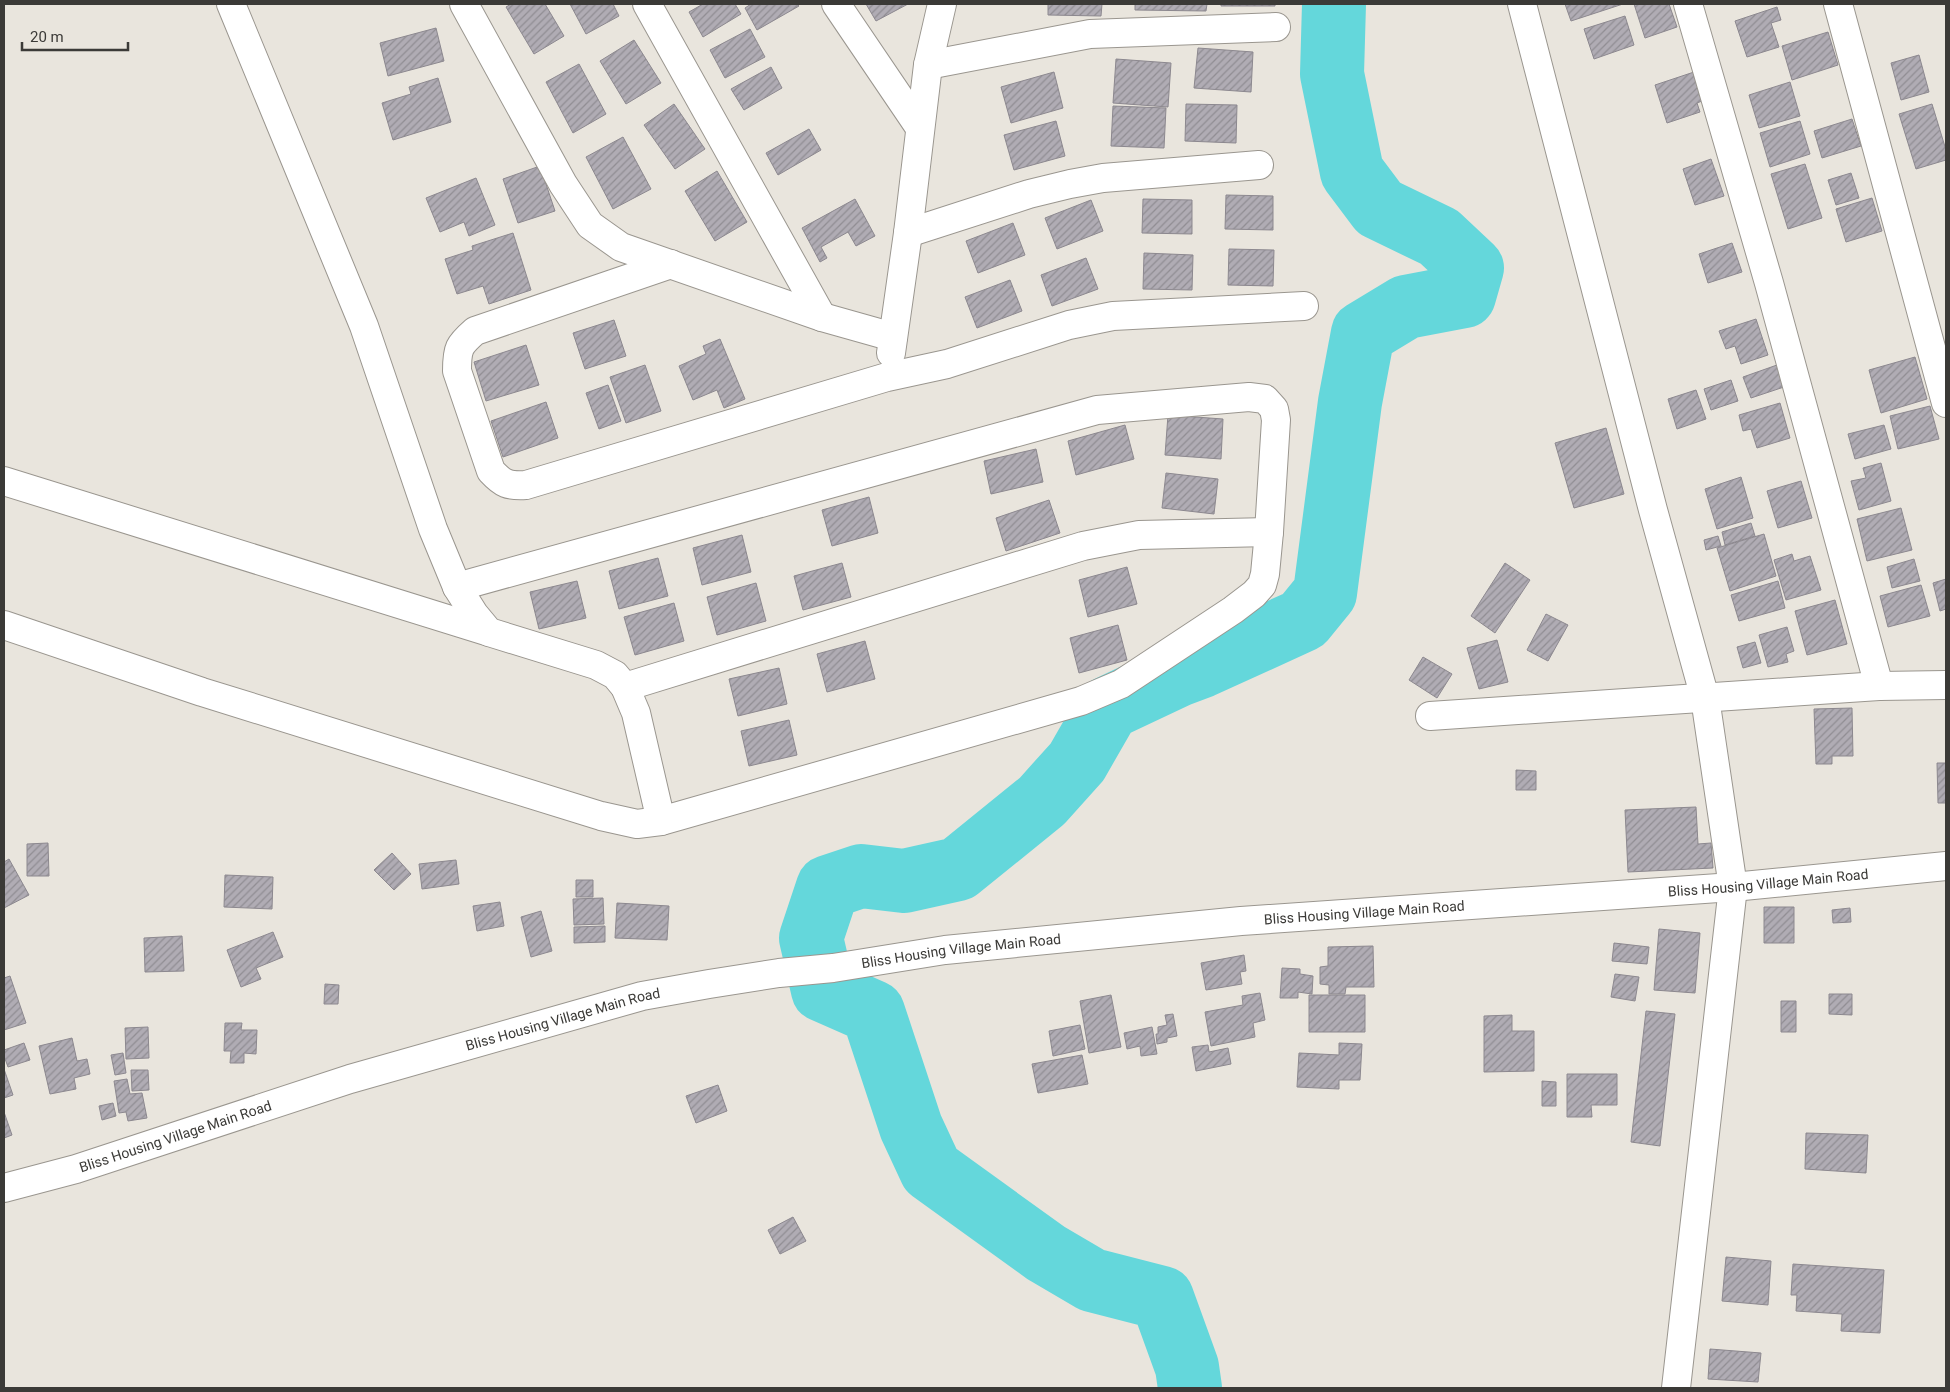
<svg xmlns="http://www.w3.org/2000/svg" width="1950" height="1392" font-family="Roboto,sans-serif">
	<defs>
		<pattern id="building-hatch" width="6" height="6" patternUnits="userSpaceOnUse" patternTransform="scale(1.25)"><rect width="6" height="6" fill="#b0acb4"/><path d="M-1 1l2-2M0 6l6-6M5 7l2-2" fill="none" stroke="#908d93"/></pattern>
	</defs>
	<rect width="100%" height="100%" fill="#e9e5dd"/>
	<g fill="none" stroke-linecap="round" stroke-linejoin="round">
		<path stroke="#64d7db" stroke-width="64" d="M1190,1388L1187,1367L1162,1298L1092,1280L1046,1253L931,1170L911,1127L873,1012L823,990L811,938L828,887L861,876L904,881L958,869L1042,801L1077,762L1108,708L1178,675L1202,666L1303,620L1325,593L1350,402L1363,333L1406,307L1464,296L1472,268L1439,237L1379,208L1352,172L1332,74L1334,4"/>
	</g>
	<path fill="url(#building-hatch)" stroke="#8c888f" d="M511,4H545L564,36L534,54L506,7Z
		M570,4H613L619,16L586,34Z
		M703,4H735L741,14L703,37L689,12Z
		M751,4H797L799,6L757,30L745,8Z
		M866,4H908L876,21Z
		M1048,4H1102L1101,16L1048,15Z
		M1135,4H1207L1206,11L1135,10Z
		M1221,4H1275V6H1221Z
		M1565,4H1623L1571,21Z
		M1634,4H1669L1677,27L1645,38Z
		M1777,7L1781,20L1771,23L1779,47L1747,57L1735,21Z
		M1625,16L1634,45L1594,59L1584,29Z
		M436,28L444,61L388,76L380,43Z
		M750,29L765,57L725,78L710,50Z
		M1828,32L1838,65L1792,80L1782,46Z
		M634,40L661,83L626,104L600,61Z
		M1198,48L1253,52L1251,92L1194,88Z
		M1919,55L1929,92L1901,100L1891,63Z
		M1116,59L1171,63L1168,107L1113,103Z
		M579,64L606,114L573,133L546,82Z
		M771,67L782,88L744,110L731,89Z
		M1697,71L1707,99L1697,103L1700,112L1667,123L1655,85Z
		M1054,72L1063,108L1011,123L1001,87Z
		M438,78L451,122L393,140L382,103L411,94L409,87Z
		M1790,82L1800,116L1759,128L1749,95Z
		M674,104L705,149L675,169L644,125Z
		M1186,104L1237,105L1236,143L1185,141Z
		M1932,104L1946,150V160L1916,169L1899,114Z
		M1113,106L1166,108L1164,148L1111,146Z
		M1852,119L1861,146L1822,158L1814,131Z
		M1056,121L1065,156L1014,170L1004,135Z
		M1800,121L1810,154L1770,167L1760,133Z
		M809,129L821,150L778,175L766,153Z
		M623,137L651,189L613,209L586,157Z
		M1711,159L1724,196L1695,205L1683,169Z
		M1805,164L1822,218L1788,229L1771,174Z
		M540,166L555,211L518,223L503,179Z
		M717,171L747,222L715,241L685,191Z
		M1851,173L1859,198L1836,205L1828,180Z
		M476,178L495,225L469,236L464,222L440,232L426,198Z
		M1226,195L1273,196V230L1225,229Z
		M1872,198L1882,231L1846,242L1836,209Z
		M855,199L875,236L856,246L848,232L821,247L827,258L820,262L802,228Z
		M1143,199L1192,200V234L1142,233Z
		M1091,200L1103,231L1057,249L1045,218Z
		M1013,223L1025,255L978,273L966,241Z
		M513,233L531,290L489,304L483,286L457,294L445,259L473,250L472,246Z
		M1732,243L1742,272L1708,283L1699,254Z
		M1229,249L1274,250L1273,286L1228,285Z
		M1144,253L1193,255L1192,290L1143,289Z
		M1086,258L1098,289L1052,306L1041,275Z
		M1010,280L1022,311L977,328L965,297Z
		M1756,319L1768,355L1741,364L1735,346L1726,349L1719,331Z
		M614,320L626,356L585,369L573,333Z
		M720,339L745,399L724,408L717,390L693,400L679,366L706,354L703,346Z
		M526,345L539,385L486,401L474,362Z
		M1915,357L1927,399L1881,413L1869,370Z
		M645,365L661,411L626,423L610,377Z
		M1777,365L1784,387L1751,398L1743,377Z
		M1731,380L1738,401L1711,410L1704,389Z
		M608,385L621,421L599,429L586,393Z
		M1696,390L1706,419L1677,429L1668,399Z
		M546,402L558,438L503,457L491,421Z
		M1780,403L1790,438L1757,448L1751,429L1743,431L1739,415Z
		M1930,406L1939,439L1898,449L1890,416Z
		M1168,415L1223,419L1221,459L1165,455Z
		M1125,425L1134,459L1076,475L1068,441Z
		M1884,425L1891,449L1855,459L1848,434Z
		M1606,428L1624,494L1574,508L1555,443Z
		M1036,449L1043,482L991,494L984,461Z
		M1881,463L1891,501L1859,510L1851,481L1866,478L1863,468Z
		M1166,473L1218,479L1214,514L1162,508Z
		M1741,477L1753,518L1717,529L1705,489Z
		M1801,481L1812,518L1778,528L1767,491Z
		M869,497L878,533L832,546L822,510Z
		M1049,500L1060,533L1006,551L996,518Z
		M1901,508L1912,550L1867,561L1857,519Z
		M1751,523L1755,536L1725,545L1722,532Z
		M1764,534L1776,576L1730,591L1717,548Z
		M742,535L751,572L702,585L693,548Z
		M1718,536L1721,546L1706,550L1704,540Z
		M1792,554L1794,561L1810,556L1821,590L1786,600L1774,560Z
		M658,558L668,596L619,609L609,571Z
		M1914,559L1920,581L1892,588L1887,567Z
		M842,563L851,597L803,610L794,576Z
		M1505,563L1530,580L1495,633L1471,616Z
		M1127,567L1137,604L1088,617L1079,580Z
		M1946,579V609L1940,611L1933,583Z
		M577,581L586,618L539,629L530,592Z
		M1778,581L1785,608L1739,621L1731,595Z
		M756,583L766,621L717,635L707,597Z
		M1921,585L1930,616L1888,627L1880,596Z
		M1835,600L1847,644L1807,655L1795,611Z
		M674,603L684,641L635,655L624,617Z
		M1546,614L1568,625L1548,661L1527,650Z
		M1118,625L1127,660L1079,673L1070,638Z
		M1787,627L1794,651L1786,654L1788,662L1768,667L1759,635Z
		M1497,640L1508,682L1479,689L1467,648Z
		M865,641L875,679L827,692L817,654Z
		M1755,642L1761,663L1743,668L1737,647Z
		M1423,657L1452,674L1437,698L1409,680Z
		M779,668L787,704L738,716L729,679Z
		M1852,708L1853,756H1832V764H1816L1814,709Z
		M789,720L797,755L749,766L741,731Z
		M1937,763H1946V803H1938Z
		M1516,770L1536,771V790H1516Z
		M1696,807L1698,844L1711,843L1713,868L1628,872L1625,810Z
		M48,843L49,876H27V844Z
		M392,853L411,874L394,890L374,870Z
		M9,859L29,895L4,908V862Z
		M456,860L459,884L422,889L419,864Z
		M225,875L273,877L272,909L224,907Z
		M576,880H593V897H576Z
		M603,898L604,924L574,925L573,899Z
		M500,902L504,926L477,931L473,906Z
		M617,903L669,906L667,940L615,938Z
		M1764,907H1794V943H1764Z
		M1850,908L1851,922L1833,923L1832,910Z
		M541,911L552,951L531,957L521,917Z
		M605,926V942L574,943V927Z
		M1659,929L1700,933L1695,993L1654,990Z
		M273,932L283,957L256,968L261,979L241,987L227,950Z
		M182,936L184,971L145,972L144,938Z
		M1614,943L1649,947L1647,964L1612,961Z
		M1373,946L1374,987H1346L1345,994H1329V985L1320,984V967L1328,966V947Z
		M1244,955L1246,971L1240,972L1242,984L1206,990L1201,963Z
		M1282,968L1300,969V974L1313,976L1312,994L1298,992V998H1280Z
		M1615,974L1639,977L1635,1001L1611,997Z
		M10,976L26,1023L4,1030V978Z
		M325,984L339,985L338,1004H324Z
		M1260,993L1265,1020L1253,1023L1255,1037L1211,1046L1205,1012L1243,1005L1242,996Z
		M1829,994H1852V1015L1829,1014Z
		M1111,995L1121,1047L1089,1053L1080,1001Z
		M1309,995H1365V1032H1309Z
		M1781,1001H1796V1032H1781Z
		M1646,1011L1675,1014L1660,1146L1631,1142Z
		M1173,1014L1177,1036L1167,1038V1042L1157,1044L1156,1034H1158V1027L1167,1025L1165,1015Z
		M1512,1015V1031H1534V1071L1484,1072V1016Z
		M225,1023H242L241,1030H257L256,1054L244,1053V1063H230L231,1051H224Z
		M1080,1025L1085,1049L1053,1056L1049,1031Z
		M148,1027L149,1058L126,1059L125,1028Z
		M1152,1027L1157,1054L1141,1056L1140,1046L1127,1049L1124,1033Z
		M72,1038L77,1061L87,1059L90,1074L74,1078L76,1089L50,1094L39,1046Z
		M24,1043L30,1060L8,1067L4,1056V1050Z
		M1339,1043L1362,1044L1360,1080H1339V1089L1297,1087L1299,1053L1339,1055Z
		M1208,1045L1209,1052L1228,1048L1231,1064L1196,1071L1192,1047Z
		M123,1053L126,1073L115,1075L111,1055Z
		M1082,1055L1088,1084L1038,1093L1032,1064Z
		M4,1069L13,1095L4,1098Z
		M131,1070H148L149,1090L132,1091Z
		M1567,1074H1617V1105H1591L1592,1117H1567Z
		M127,1079L130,1094L142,1093L147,1118L128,1121L126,1112L119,1113L114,1081Z
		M1542,1081L1556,1082V1106H1542Z
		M718,1085L727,1111L696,1123L686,1096Z
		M113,1103L116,1116L102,1120L99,1106Z
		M4,1112L12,1135L4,1138Z
		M1806,1133L1868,1135L1866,1173L1805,1169Z
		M793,1217L806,1241L780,1254L768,1230Z
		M1726,1257L1771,1261L1768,1305L1722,1301Z
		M1793,1264L1884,1270L1880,1333L1841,1331L1842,1314L1796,1311L1797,1295H1791Z
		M1710,1349L1761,1353L1758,1382L1708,1379Z"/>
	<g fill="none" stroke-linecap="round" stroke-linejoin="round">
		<defs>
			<g id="minor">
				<path d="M231,4L364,326L433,529L457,587L474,614L489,632L596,665L615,675L625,687L636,713L661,821"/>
				<path d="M464,4L563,184L590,225L621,247L822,317L893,337"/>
				<path d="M647,4L822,317"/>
				<path d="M836,4L920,128"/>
				<path d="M1522,4L1653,510L1705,698L1733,887L1676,1388"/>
				<path d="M1688,4L1769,283L1879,686"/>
				<path d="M1838,4L1946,403"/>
				<path d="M928,65L1090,34L1276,27"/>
				<path d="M908,233L1029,194L1070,184L1103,178L1259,165"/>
				<path d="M671,264L475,331C459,345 457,348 457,371L491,471C503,484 508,486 526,485L887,377L947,364L1069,325L1113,316L1304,306"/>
				<path d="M891,353L908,233L928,65L942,4"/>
				<path d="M4,481L489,632"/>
				<path d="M4,625L202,692L601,816L637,824L661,821L1081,701L1121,684L1233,610L1254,594L1262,585L1265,574L1269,532L1276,420L1274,409L1265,399L1249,397L1097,410L457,587"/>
				<path d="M625,687L1083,546L1139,535L1269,532"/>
				<path d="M1430,716L1879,686L1946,685"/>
				<path id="s1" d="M4,1188L76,1169L350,1079L642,996L709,984L779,973L833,968L945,950L1241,921L1733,887L1946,866"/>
			</g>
		</defs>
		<use href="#minor" stroke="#9a968f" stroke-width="30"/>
		<use href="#minor" stroke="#fff" stroke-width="28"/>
	</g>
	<g text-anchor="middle" stroke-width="5" stroke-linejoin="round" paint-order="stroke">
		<g font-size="14" fill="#3b3a37" stroke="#e9e5dd">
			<text dy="5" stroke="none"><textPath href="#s1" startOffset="1799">Bliss Housing Village Main Road</textPath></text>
			<text dy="5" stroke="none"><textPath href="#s1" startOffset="1394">Bliss Housing Village Main Road</textPath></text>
			<text dy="5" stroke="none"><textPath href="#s1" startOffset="989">Bliss Housing Village Main Road</textPath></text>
			<text dy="5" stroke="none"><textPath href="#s1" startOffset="584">Bliss Housing Village Main Road</textPath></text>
			<text dy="5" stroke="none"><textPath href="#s1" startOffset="179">Bliss Housing Village Main Road</textPath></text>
		</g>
	</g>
	<rect width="1950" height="1392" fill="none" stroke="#3b3a37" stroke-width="10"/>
	<path d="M22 42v8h106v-8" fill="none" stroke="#3b3a37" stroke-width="2.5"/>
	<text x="30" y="42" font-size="15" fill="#3b3a37" stroke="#e9e5dd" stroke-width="4" paint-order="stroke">20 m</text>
</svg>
